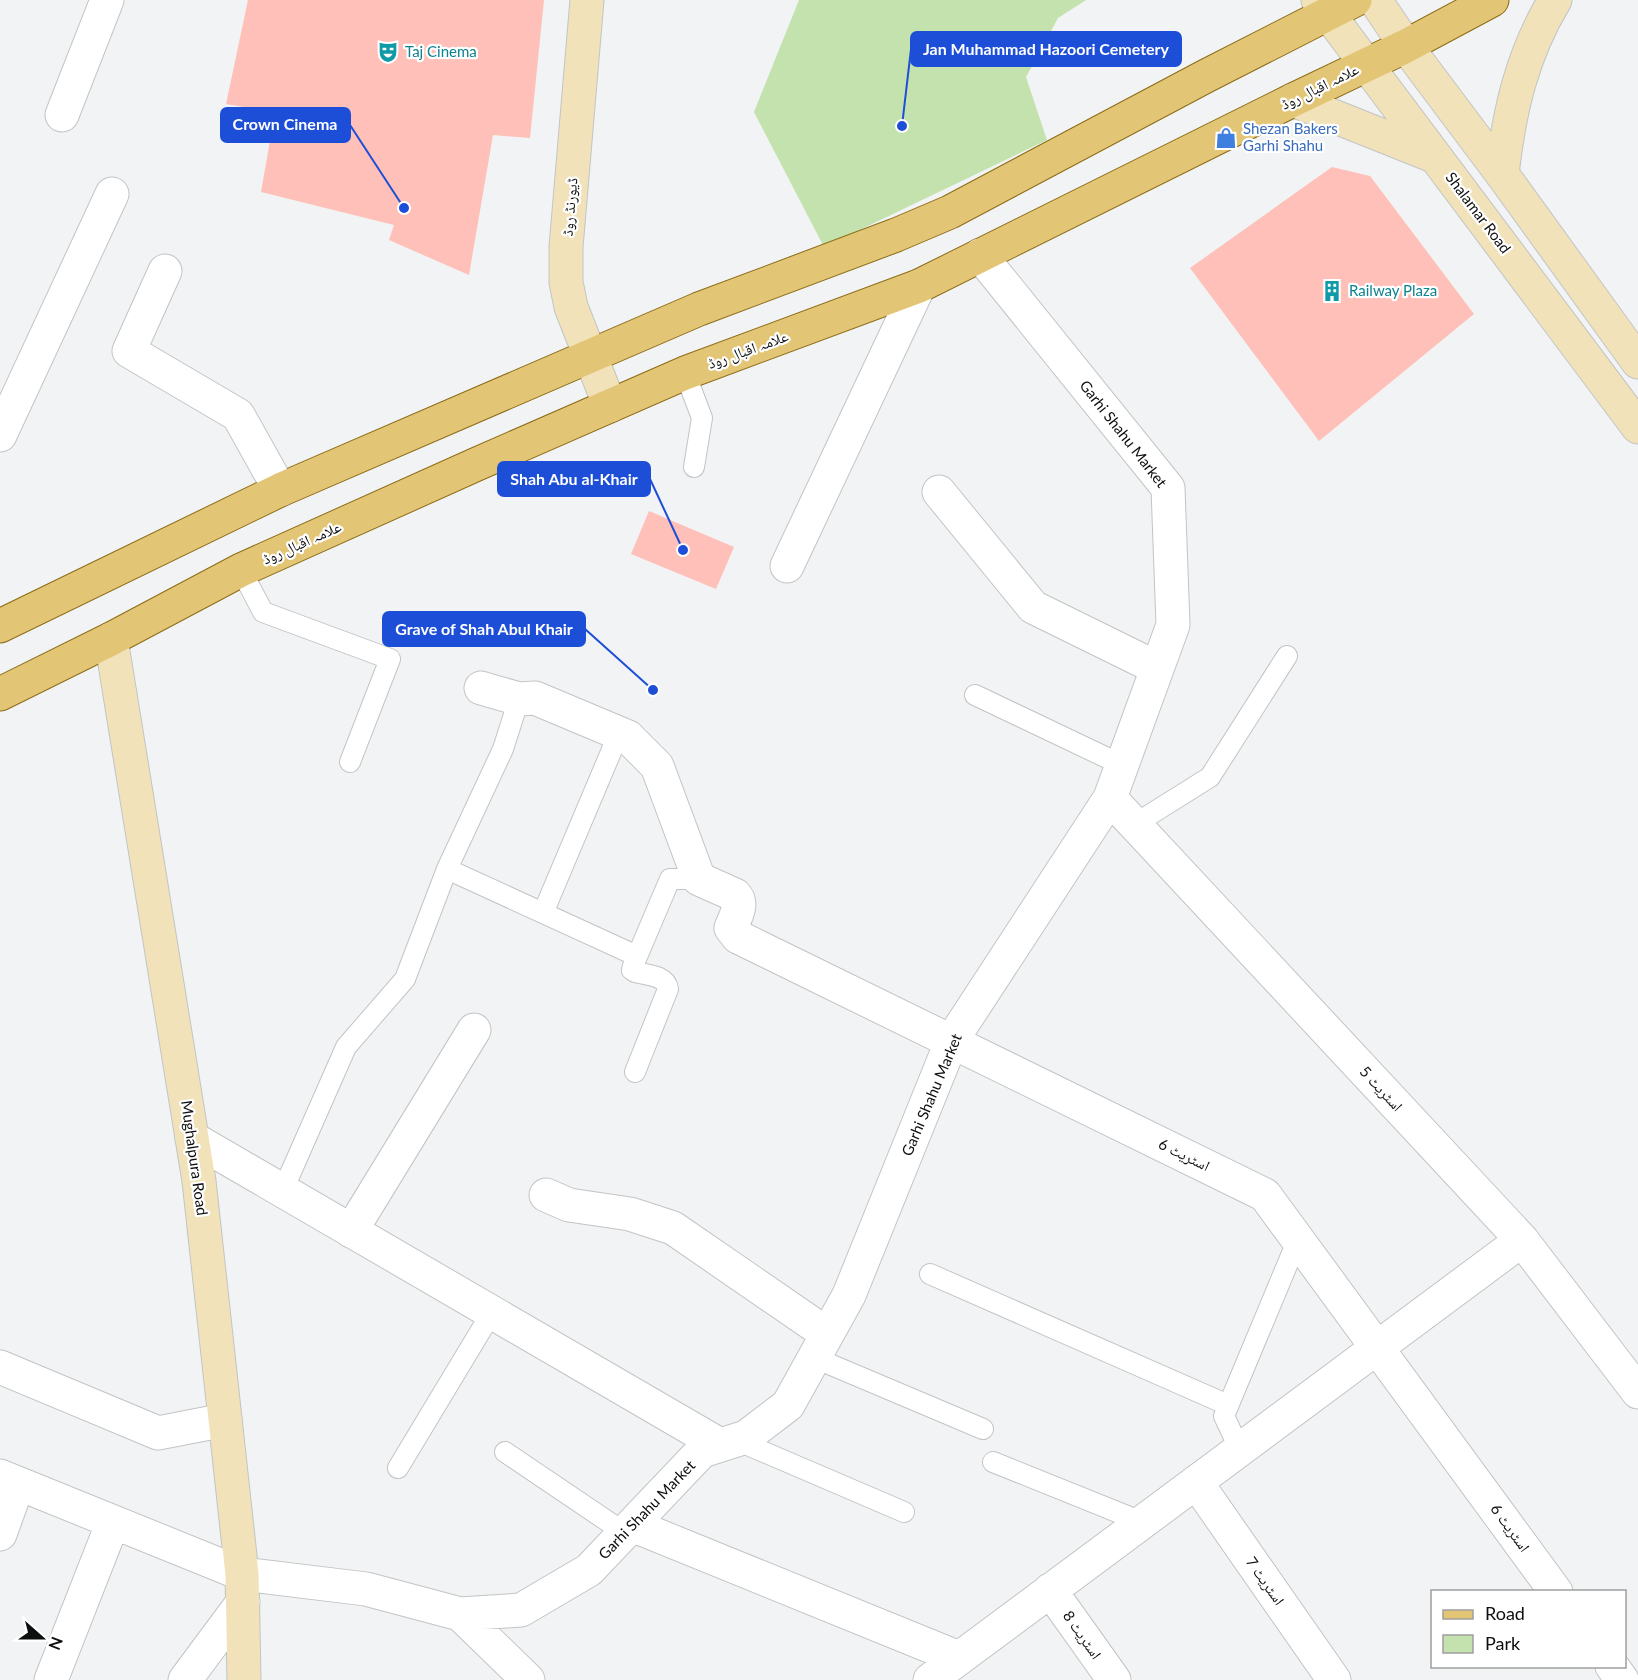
<svg xmlns="http://www.w3.org/2000/svg" width="1638" height="1680" font-family="Lato,'Noto Naskh Arabic',sans-serif">
	<rect width="100%" height="100%" fill="#f1f3f4"/>
	<path fill="#c3e2ad" d="M799,0H1086L1058,18L1026,77L1047,140L824,247L754,112Z"/>
	<path fill="#fec0b8" d="M248,0H544L530,138L493,135L469,275L389,240L394,225L261,192L275,112L226,104Z
		M1332,167L1370,176L1474,314L1319,441L1190,268Z
		M649,511L734,547L716,589L631,554Z"/>
	<g fill="none" stroke-linecap="round" stroke-linejoin="round">
		<defs>
			<path id="lane" d="M685,373L702,418L694,467
				M241,570L263,612L390,659L350,762
				M975,695L1122,765
				M1135,824L1210,777L1287,656
				M447,869L637,956
				M543,913L619,733
				M635,1072L668,989C666,975 647,975 635,972L632,970L633,966L670,879H699
				M283,1190L346,1047L405,979L447,869L503,749L519,699
				M930,1274L1228,1405
				M815,1358L983,1429
				M736,1440L904,1512
				M1240,1450L1224,1416L1298,1239
				M505,1452L625,1533
				M993,1462L1142,1522
				M398,1468L492,1312"/>
			<path id="street" d="M62,115L107,0
				M165,271L129,351L238,415L280,490
				M0,435L112,194
				M939,492L1033,607L1157,668
				M787,566L919,286
				M481,688L519,699L535,698L628,737L657,766L699,879L735,895C744,904 735,917 731,928L738,937L1265,1195L1556,1592
				M1110,798L1522,1240L1638,1392
				M192,1138L720,1445
				M546,1195L569,1205L630,1214L673,1228L827,1334
				M351,1231L474,1030
				M0,1367L158,1433L225,1420
				M0,1476L242,1574L366,1589L460,1614L521,1610L589,1570L702,1451L746,1437L788,1405L849,1295L952,1040L1110,798L1173,625L1168,488L980,255
				M1196,1482L1334,1680
				M632,1525L959,1658
				M0,1534L18,1484
				M1050,1590L1114,1680
				M460,1614L528,1680
				M1612,1666L1622,1680
				M51,1680L113,1522
				M185,1680L243,1602
				M930,1680L1522,1240"/>
			<path id="secondary" d="M587,0L566,247V282L571,307L610,406
				M1318,0L1638,427
				M1375,0L1406,46L1502,174L1638,362
				M1293,100L1436,157
				M1502,174C1509,112 1522,54 1555,0
				M111,639L199,1181L242,1574L244,1680"/>
			<path id="primary" d="M0,626L280,490L699,309L896,235L950,212L1206,76L1355,0
				M0,694L111,639L241,570L477,464L685,373L919,286L1293,100L1406,46L1492,0"/>
		</defs>
		<use href="#lane" stroke="#c2c4c5" stroke-width="22"/>
		<use href="#street" stroke="#c2c4c5" stroke-width="35"/>
		<use href="#secondary" stroke="#c2c4c5" stroke-width="35"/>
		<use href="#primary" stroke="#8c6c16" stroke-width="35"/>
		<use href="#lane" stroke="#fff" stroke-width="20"/>
		<use href="#street" stroke="#fff" stroke-width="33"/>
		<use href="#secondary" stroke="#f1e2ba" stroke-width="33"/>
		<use href="#primary" stroke="#e3c576" stroke-width="33"/>
	</g>
	<defs>
		<symbol id="theatre-bare" viewBox="-9 -9 18 18"><path d="M-5-5.5Q0-4 5-5.5V0Q5 5 0 6Q-5 5-5 0ZM-3.3-2.5H-1v1.5H-3.3ZM1-2.5H3.3v1.5H1ZM-2.8 1Q0 5.5 2.8 1Z" fill="#0f9aa8" stroke="#fff" stroke-width="2.5" paint-order="stroke"/></symbol>
		<symbol id="shop-bare" viewBox="-9 -9 18 18"><path d="M-5-2.5h2.3a2.7 3.5 0 0 1 5.4 0H5L5.5 6h-11ZM-1.5-2.5h3a1.5 2.3 0 0 0-3 0Z" fill="#3f7fe0" stroke="#fff" stroke-width="2.5" paint-order="stroke"/></symbol>
		<symbol id="building-bare" viewBox="-9 -9 18 18"><path d="M-4-6H4V6H1V3H-1V6H-4ZM-2.5-4.3h1.7v1.8h-1.7ZM.8-4.3h1.7v1.8H.8ZM-2.5-1h1.7V.8h-1.7ZM.8-1h1.7V.8H.8Z" fill="#0f9aa8" stroke="#fff" stroke-width="2.5" paint-order="stroke"/></symbol>
	</defs>
	<g fill-rule="evenodd">
		<use href="#theatre-bare" x="373" y="37" width="30" height="30"/>
		<use href="#shop-bare" x="1211" y="123" width="30" height="30"/>
		<use href="#building-bare" x="1317" y="276" width="30" height="30"/>
	</g>
	<g text-anchor="middle" stroke-width="4.5" stroke-linejoin="round" paint-order="stroke">
		<g font-size="15" fill="#0d838f" stroke="#fff" text-anchor="start">
			<text x="405" y="57">Taj Cinema</text>
			<text x="1349" y="296">Railway Plaza</text>
		</g>
		<g font-size="15" fill="#0d0e0e" stroke="#fff">
			<text transform="translate(1320 87) rotate(-26)" y="5">علامہ اقبال روڈ</text>
			<text transform="translate(570 207) rotate(-85)" y="5">ڈیورنڈ روڈ</text>
			<text transform="translate(1478 213) rotate(53)" y="5">Shalamar Road</text>
			<text transform="translate(748 350) rotate(-20)" y="5">علامہ اقبال روڈ</text>
			<text transform="translate(1123 434) rotate(52)" y="5">Garhi Shahu Market</text>
			<text transform="translate(302 543) rotate(-24)" y="5">علامہ اقبال روڈ</text>
			<text transform="translate(1381 1089) rotate(47)" y="5">اسٹریٹ 5</text>
			<text transform="translate(932 1095) rotate(-67)" y="5">Garhi Shahu Market</text>
			<text transform="translate(1184 1155) rotate(26)" y="5">اسٹریٹ 6</text>
			<text transform="translate(194 1158) rotate(82)" y="5">Mughalpura Road</text>
			<text transform="translate(647 1510) rotate(-46)" y="5">Garhi Shahu Market</text>
			<text transform="translate(1510 1528) rotate(54)" y="5">اسٹریٹ 6</text>
			<text transform="translate(1265 1581) rotate(55)" y="5">اسٹریٹ 7</text>
			<text transform="translate(1082 1635) rotate(55)" y="5">اسٹریٹ 8</text>
		</g>
		<g font-size="15" fill="#366cbe" stroke="#fff" text-anchor="start">
			<text x="1243" y="134">Shezan Bakers<tspan x="1243" dy="17">Garhi Shahu</tspan></text>
		</g>
	</g>
	<path fill="none" stroke="#1d4ed8" stroke-width="2" d="M902 126L911 49M404 208L350 125M683 550L650 479M653 690L585 629"/>
	<g fill="#1d4ed8" stroke="#fff" stroke-width="2">
		<circle cx="902" cy="126" r="6"/>
		<circle cx="404" cy="208" r="6"/>
		<circle cx="683" cy="550" r="6"/>
		<circle cx="653" cy="690" r="6"/>
	</g>
	<g fill="#1d4ed8" stroke="#1d4ed8" stroke-width="2">
		<rect x="911" y="32" width="270" height="34" rx="6"/>
		<rect x="221" y="108" width="129" height="34" rx="6"/>
		<rect x="498" y="462" width="152" height="34" rx="6"/>
		<rect x="383" y="612" width="202" height="34" rx="6"/>
	</g>
	<g font-size="16" text-anchor="middle" font-weight="bold" fill="#fff">
		<text x="1046" y="55">Jan Muhammad Hazoori Cemetery</text>
		<text x="285" y="130">Crown Cinema</text>
		<text x="574" y="485">Shah Abu al-Khair</text>
		<text x="484" y="635">Grave of Shah Abul Khair</text>
	</g>
	<rect x="1431" y="1590" width="195" height="78" fill="#ffffff" stroke="#9e9f9f" stroke-width="1.5"/>
	<rect x="1443" y="1610" width="30" height="9" fill="#e3c576" stroke="#9e9f9f" stroke-width="1.5"/>
	<text x="1485" y="1620" font-size="18" fill="#0d0e0e">Road</text>
	<rect x="1443" y="1635" width="30" height="18" fill="#c3e2ad" stroke="#9e9f9f" stroke-width="1.5"/>
	<text x="1485" y="1650" font-size="18" fill="#0d0e0e">Park</text>
	<g transform="translate(42 1638) rotate(111)" stroke="#ffffff" stroke-width="4.5" paint-order="stroke">
	<path d="M0-4.5L10 22L0 15L-10 22Z" fill="#0d0e0e"/>
	<text y="-9" font-size="16" font-weight="bold" text-anchor="middle" fill="#0d0e0e">N</text>
	</g>
</svg>
